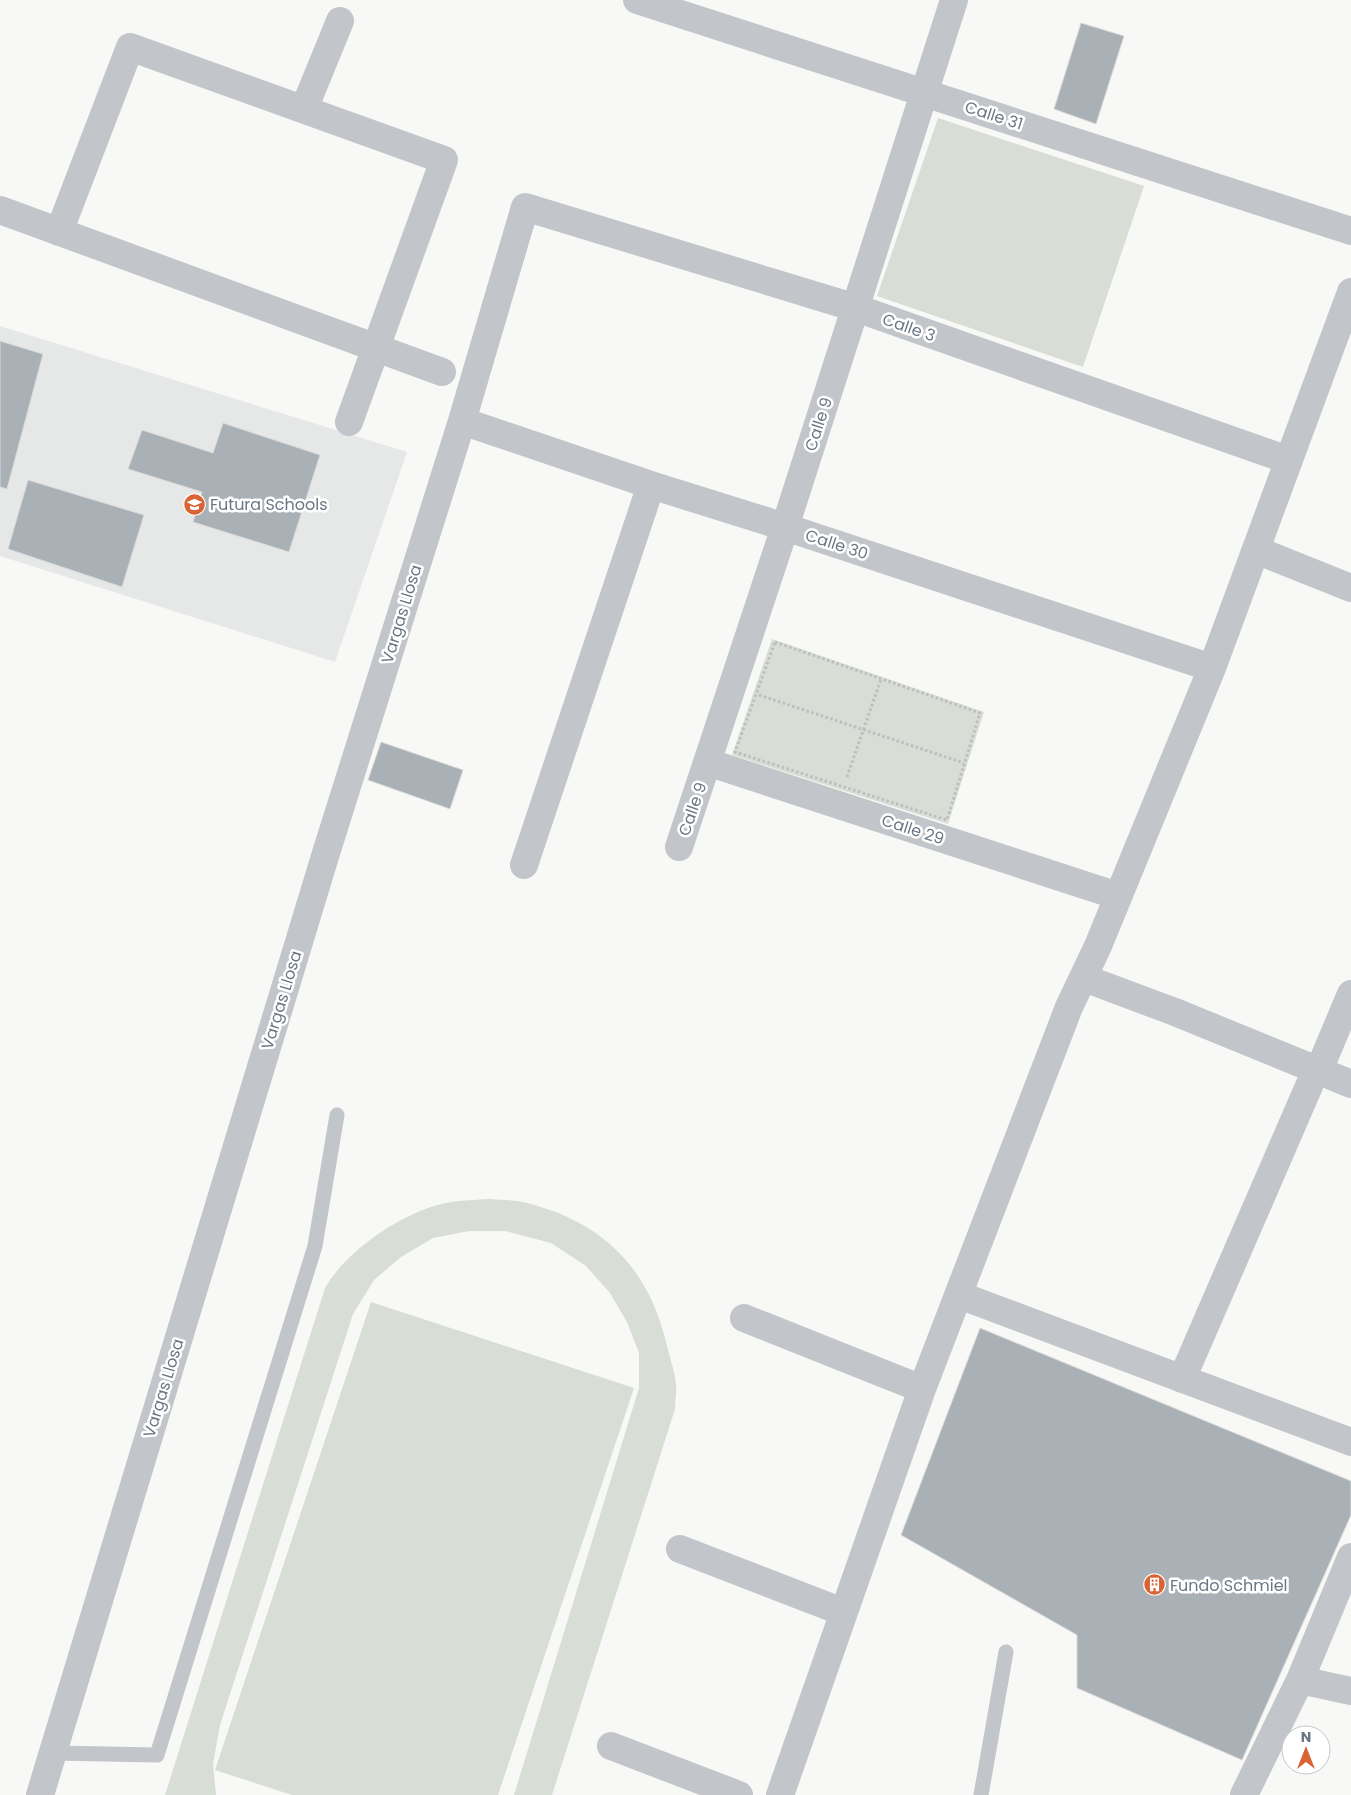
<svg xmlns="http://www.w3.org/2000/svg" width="1351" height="1795" font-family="Poppins,sans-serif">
	<rect width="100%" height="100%" fill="#f8f8f6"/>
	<path fill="#e6e7e7" d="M0,326L407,452L335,662L0,556Z"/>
	<path fill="#d8ddd5" d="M938,118L1144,186L1083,367L877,296Z
		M772,639L984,712L948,824L732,755Z
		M489,1199C503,1200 518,1200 531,1204C604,1224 648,1268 666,1342C669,1355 674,1369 676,1383C677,1391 675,1401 675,1409L552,1795H514L639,1388V1353L627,1322L610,1293L586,1266L551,1243L505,1231H469L433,1238L401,1257L374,1280L353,1314L220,1725L213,1764L216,1795H165L325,1288C347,1249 407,1209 451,1202C464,1200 477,1200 489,1199Z
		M371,1302L634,1388L498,1795H292L215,1770Z"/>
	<path fill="#a9b0b6" stroke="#dadad8" d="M1081,23L1124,36L1096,124L1054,109Z
		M0,341L43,354L7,489L0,487Z
		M223,423L320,455L289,552L193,522L202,492L128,469L142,430L213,453Z
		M28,480L144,515L122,587L8,549Z
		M381,742L463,770L450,809L368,780Z
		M980,1328L1351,1481V1515L1242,1760L1077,1688V1635L901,1535Z"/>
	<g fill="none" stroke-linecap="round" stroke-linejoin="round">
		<path stroke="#bcbec1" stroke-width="3" stroke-dasharray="2.5 2.5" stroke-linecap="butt" d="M775,642L980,713L947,820L735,752Z
			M759,695L964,763
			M847,777L881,679"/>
		<path stroke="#c2c5c9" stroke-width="15" d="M53,1753L157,1755L315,1246L337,1115
			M981,1795L1006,1652"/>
		<path stroke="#c2c5c9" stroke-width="28" d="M637,0L1351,231
			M304,109L340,21
			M0,210L442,372
			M59,232L130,47L444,160L349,422
			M462,421L651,485L785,527L1212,668
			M1256,550L1351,588
			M707,762L1118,896
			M679,847L785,527L954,0
			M524,865L651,485
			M1084,978L1175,1012L1351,1084
			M1319,1070L1351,994
			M959,1295L1351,1442
			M744,1318L922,1389
			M1182,1379L1309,1086
			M680,1549L843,1612
			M1300,1680L1351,1691
			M611,1746L739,1795
			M40,1795L326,853L462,421L525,207L856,308L1288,460
			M780,1795L922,1389L1069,1007L1098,946L1212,668L1351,292
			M1244,1795L1300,1680L1351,1557"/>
	</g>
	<defs>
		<symbol id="school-disc" viewBox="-11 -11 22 22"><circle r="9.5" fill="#da6335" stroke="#fff"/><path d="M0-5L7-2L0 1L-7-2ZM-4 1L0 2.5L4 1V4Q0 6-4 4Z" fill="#fff"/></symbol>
		<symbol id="building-disc" viewBox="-11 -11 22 22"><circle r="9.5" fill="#da6335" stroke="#fff"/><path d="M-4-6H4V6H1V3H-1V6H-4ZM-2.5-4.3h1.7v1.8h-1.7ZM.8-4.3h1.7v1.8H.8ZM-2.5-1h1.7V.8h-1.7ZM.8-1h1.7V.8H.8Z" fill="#fff"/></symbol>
	</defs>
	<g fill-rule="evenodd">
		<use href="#school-disc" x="182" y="492" width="25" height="25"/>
		<use href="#building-disc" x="1142" y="1572" width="25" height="25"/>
	</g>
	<g text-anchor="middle" stroke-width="5" stroke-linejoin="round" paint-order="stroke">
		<g font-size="16" fill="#697785" stroke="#fff">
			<text transform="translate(994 115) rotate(18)" y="6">Calle 31</text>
			<text transform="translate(909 327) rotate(19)" y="6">Calle 3</text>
			<text transform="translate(818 424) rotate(-72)" y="6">Calle 9</text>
			<text transform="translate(837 544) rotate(18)" y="6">Calle 30</text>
			<text transform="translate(401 614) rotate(-73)" y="6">Vargas Llosa</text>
			<text transform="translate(692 809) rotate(-71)" y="6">Calle 9</text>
			<text transform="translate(913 829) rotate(18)" y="6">Calle 29</text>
			<text transform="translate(281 1000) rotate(-73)" y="6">Vargas Llosa</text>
			<text transform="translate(163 1388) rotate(-73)" y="6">Vargas Llosa</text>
		</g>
		<g font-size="16" fill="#697785" stroke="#fff" text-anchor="start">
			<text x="210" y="510">Futura Schools</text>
			<text x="1170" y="1591">Fundo Schmiel</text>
		</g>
	</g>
	<g transform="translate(1306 1750)"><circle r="24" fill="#ffffff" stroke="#c3c9ce"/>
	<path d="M0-4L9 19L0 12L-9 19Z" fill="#da6335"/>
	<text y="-8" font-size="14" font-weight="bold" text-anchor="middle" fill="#697785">N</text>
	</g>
</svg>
